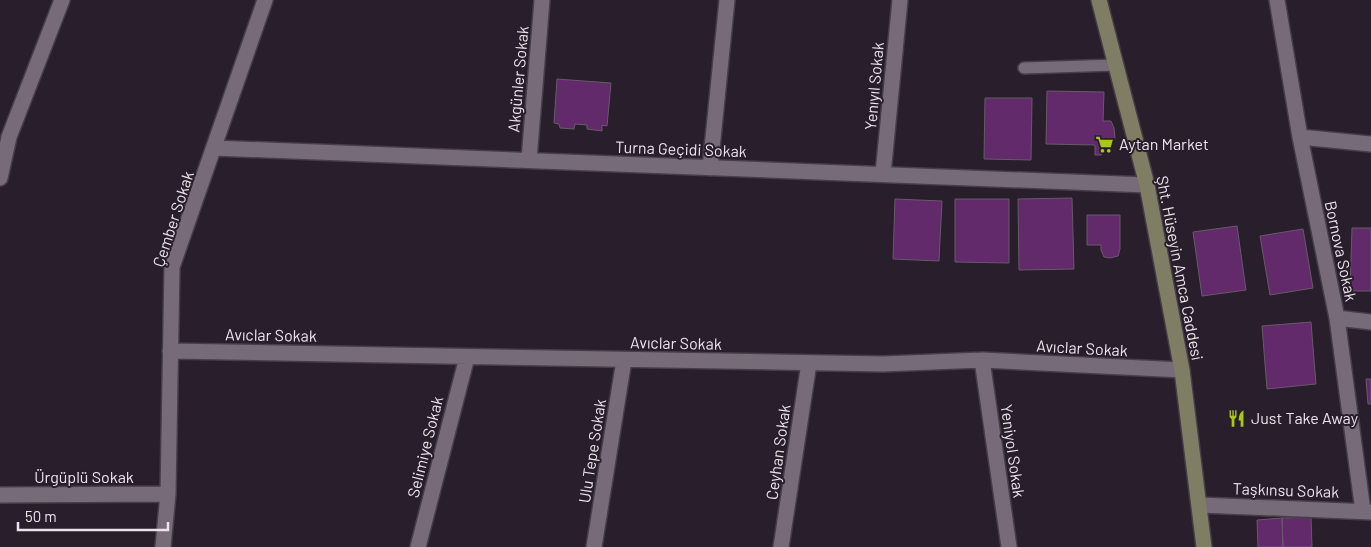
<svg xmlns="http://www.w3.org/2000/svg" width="1371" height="547" font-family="Barlow,sans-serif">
	<rect width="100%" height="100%" fill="#291e2b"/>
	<path fill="#622a6b" stroke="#675a69" d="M557,79L611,83L607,126L602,125V131L587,129V125L575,124L574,129L560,128L559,124L554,123Z
		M1047,91L1104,92L1103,121H1111L1114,128L1115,138L1110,147L1101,155H1095V145L1046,144Z
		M985,98H1032L1031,160L984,159Z
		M1072,198L1074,269L1019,270L1018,199Z
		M895,199L942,201L939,261L893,259Z
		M955,199H1009V263L955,262Z
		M1087,215H1120V249L1118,256L1110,258L1104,257L1101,250V245H1087Z
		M1237,226L1246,290L1202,296L1193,232Z
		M1352,228H1371V291H1350Z
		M1303,229L1313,288L1270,295L1260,236Z
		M1311,322L1316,384L1267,389L1262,326Z
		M1366,379H1371V404H1368Z
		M1311,517L1312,547H1283L1282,518Z
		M1282,518L1283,547H1258L1257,520Z"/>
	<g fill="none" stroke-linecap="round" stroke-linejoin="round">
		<defs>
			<path id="lane" d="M1024,68L1116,65"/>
			<path id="street" d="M1277,0L1300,137L1337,318L1363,511
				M1300,137L1371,144
				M214,148L1147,185
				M529,160L542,0
				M710,168L727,0
				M883,174L900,0
				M0,178L9,137L62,0
				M1337,318L1371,322
				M170,351L883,364L982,360L1182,370
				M982,360L1009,547
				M0,495L168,494
				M1200,505L1371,512
				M163,547L168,494L172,267L265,0
				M418,547L467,357
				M594,547L624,360
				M781,547L809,363"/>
			<path id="secondary" d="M1099,0L1147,185L1182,370L1204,547"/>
		</defs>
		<use href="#lane" stroke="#453d47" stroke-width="14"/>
		<use href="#street" stroke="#453d47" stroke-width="18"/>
		<use href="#secondary" stroke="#453d47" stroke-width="18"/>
		<use href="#lane" stroke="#776a79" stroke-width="11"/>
		<use href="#street" stroke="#776a79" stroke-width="15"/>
		<use href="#secondary" stroke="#7f7d64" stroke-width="15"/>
	</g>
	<defs>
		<symbol id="supermarket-bare" viewBox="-9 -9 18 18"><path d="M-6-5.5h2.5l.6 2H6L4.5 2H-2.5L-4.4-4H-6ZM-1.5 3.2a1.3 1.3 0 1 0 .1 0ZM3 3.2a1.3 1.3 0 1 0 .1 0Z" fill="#aac718" stroke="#291e2b" stroke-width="2.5" paint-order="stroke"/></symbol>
		<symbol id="restaurant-bare" viewBox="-9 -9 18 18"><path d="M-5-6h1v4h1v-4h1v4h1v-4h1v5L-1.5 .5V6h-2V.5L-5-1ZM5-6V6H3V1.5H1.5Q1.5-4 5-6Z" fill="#aac718" stroke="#291e2b" stroke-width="2.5" paint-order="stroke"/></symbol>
	</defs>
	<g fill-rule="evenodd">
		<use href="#supermarket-bare" x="1092" y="132" width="25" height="25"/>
		<use href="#restaurant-bare" x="1224" y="406" width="25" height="25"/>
	</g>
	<g text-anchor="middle" stroke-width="4" stroke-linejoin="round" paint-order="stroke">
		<g font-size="16" fill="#ebe3ec" stroke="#291e2b">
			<text transform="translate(518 79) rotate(-85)" y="6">Akgünler Sokak</text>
			<text transform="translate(874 86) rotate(-85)" y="6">Yenıyıl Sokak</text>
			<text transform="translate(681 149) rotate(2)" y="6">Turna Geçidi Sokak</text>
			<text transform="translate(173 219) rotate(-72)" y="6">Çember Sokak</text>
			<text transform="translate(1341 251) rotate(78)" y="6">Bornova Sokak</text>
			<text transform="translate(1180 268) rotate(79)" y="6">Şht. Hüseyin Amca Caddesi</text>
			<text transform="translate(271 335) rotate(1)" y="6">Avıclar Sokak</text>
			<text transform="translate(676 343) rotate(1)" y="6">Avıclar Sokak</text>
			<text transform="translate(1082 348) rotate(3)" y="6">Avıclar Sokak</text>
			<text transform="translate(425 447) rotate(-76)" y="6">Selimiye Sokak</text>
			<text transform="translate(592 451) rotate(-81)" y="6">Ulu Tepe Sokak</text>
			<text transform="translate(1013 451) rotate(82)" y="6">Yeniyol Sokak</text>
			<text transform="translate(778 452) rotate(-82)" y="6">Ceyhan Sokak</text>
			<text x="84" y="483">Ürgüplü Sokak</text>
			<text transform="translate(1286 490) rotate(2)" y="6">Taşkınsu Sokak</text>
		</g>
		<g font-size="16" fill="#ebe3ec" stroke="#291e2b" text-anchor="start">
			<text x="1119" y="150">Aytan Market</text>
			<text x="1251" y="424">Just Take Away</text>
		</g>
	</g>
	<path d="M18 522v8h150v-8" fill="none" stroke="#ebe3ec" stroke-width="2.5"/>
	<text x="25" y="522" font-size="15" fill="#ebe3ec" stroke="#291e2b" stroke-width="4" paint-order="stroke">50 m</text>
</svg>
